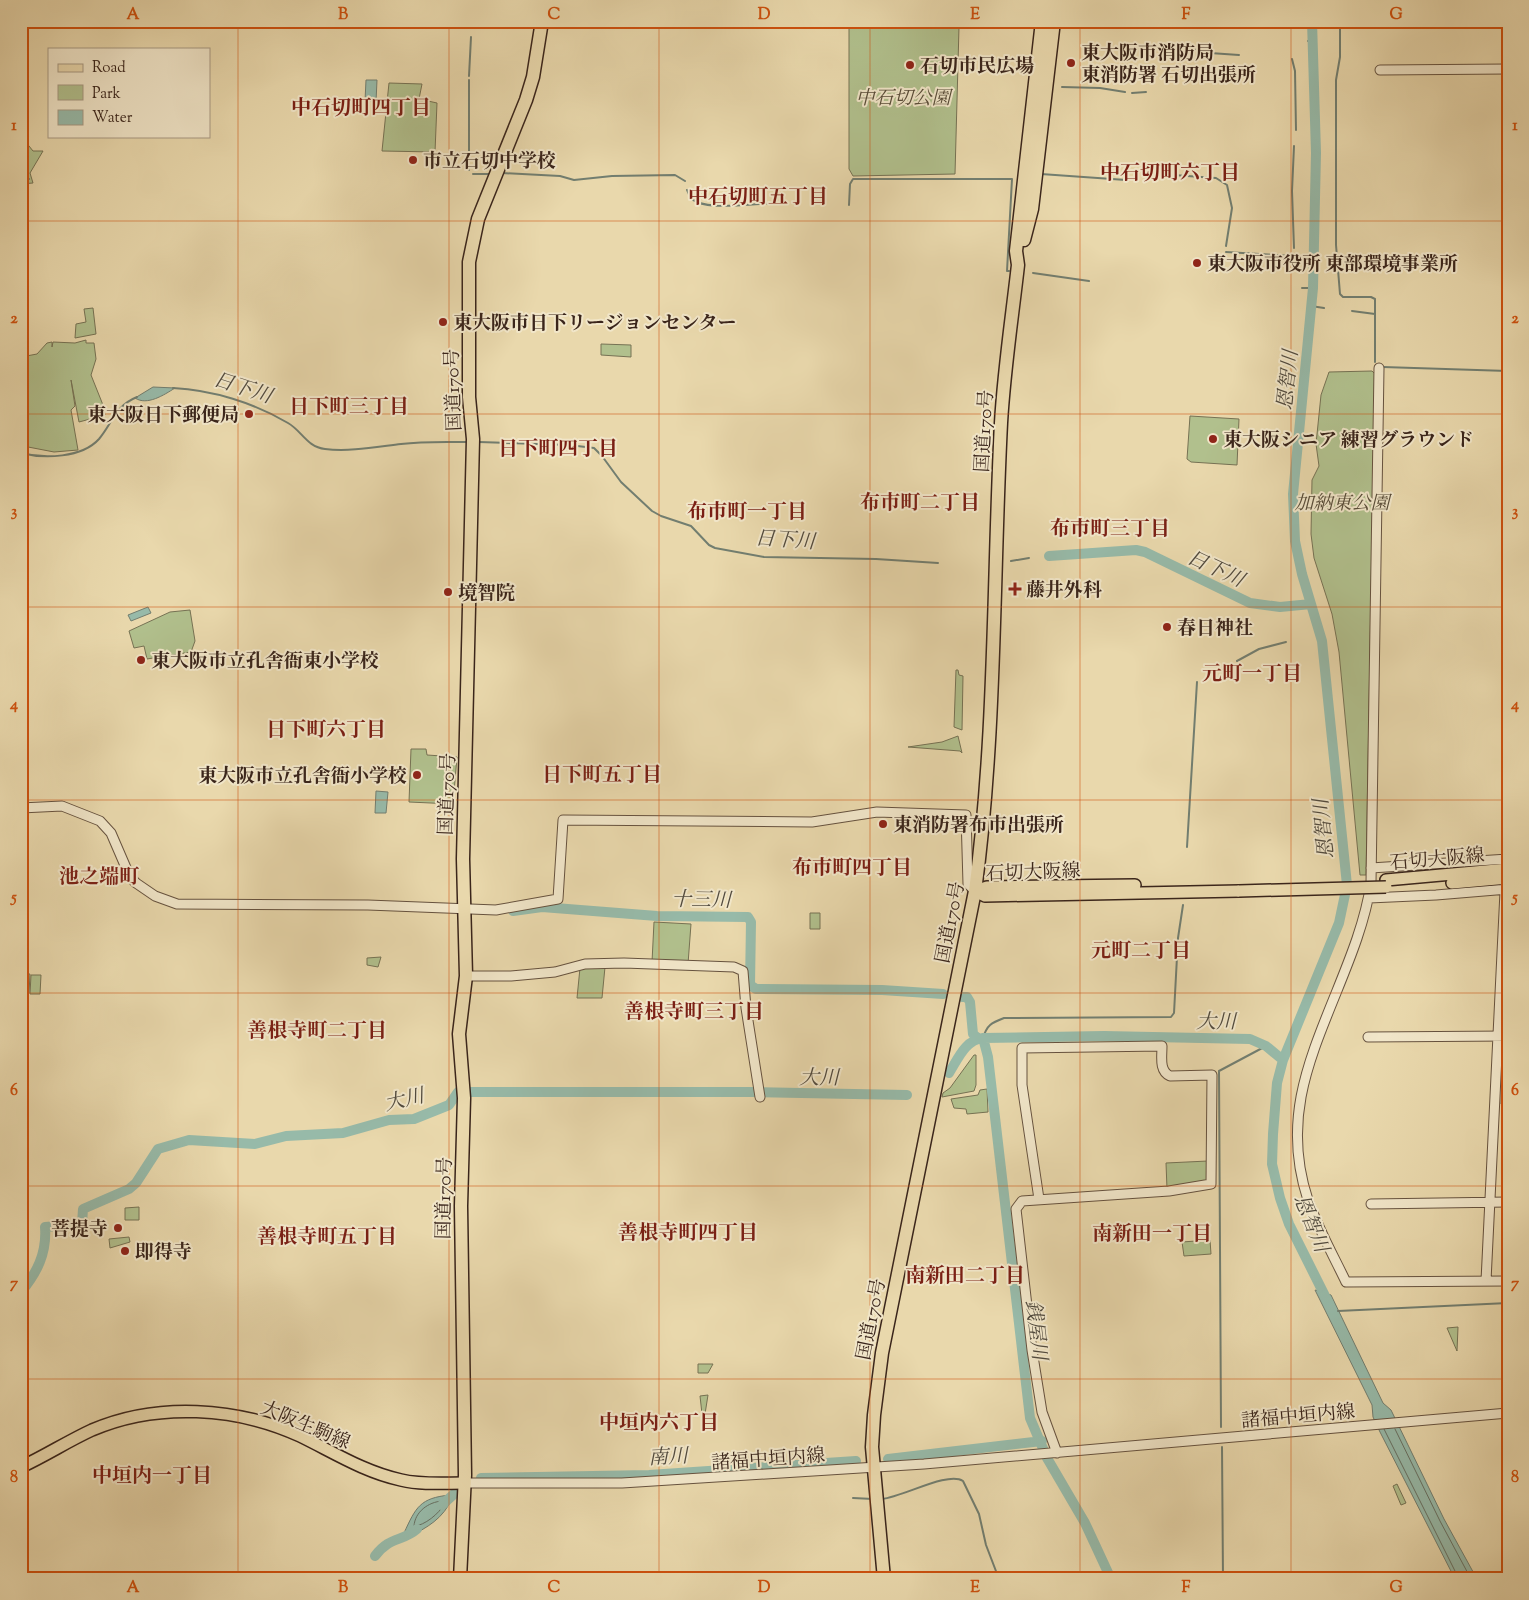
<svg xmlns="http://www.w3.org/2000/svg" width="1529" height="1600" font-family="'Sorts Mill Goudy','Noto Serif JP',serif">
	<rect width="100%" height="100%" fill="#e9d8ac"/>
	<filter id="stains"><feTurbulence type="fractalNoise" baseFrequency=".004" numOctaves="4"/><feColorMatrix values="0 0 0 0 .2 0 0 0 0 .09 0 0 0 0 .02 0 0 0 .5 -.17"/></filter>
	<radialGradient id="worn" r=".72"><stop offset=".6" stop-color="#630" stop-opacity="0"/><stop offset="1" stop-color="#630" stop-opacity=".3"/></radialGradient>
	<path fill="#b1c08d" stroke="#767254" d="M890,25L959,27L955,174L853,176L849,169V26Z
		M389,83L422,84L419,99L437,103L435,152L382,151Z
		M21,136L33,151H43L30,173L33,183L21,184Z
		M93,308L96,334L75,338L76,324L86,322L84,309Z
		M86,340V343H94L96,359L91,375L103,405L105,415L79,422L71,380L75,406L71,410L78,450L54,452L23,446L22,444L21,357L37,354L47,343L52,342V347L53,342L75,343Z
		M601,344L631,345V357L601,355Z
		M1372,371L1375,374L1366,875H1360L1339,652L1332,614L1314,558L1311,534L1312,480L1319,466L1316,444L1321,395L1329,372Z
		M1190,416L1239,419L1237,465L1191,462L1187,459Z
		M190,610L195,641L191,652L147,659L144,646L134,648L129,631L170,612Z
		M956,670H958L959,675L963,676L962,730L954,727Z
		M958,736L962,753L960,751L908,747L942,742Z
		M411,749H426L427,755L457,757L453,804L409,802Z
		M810,913H820V929H810Z
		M654,922L691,924L688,964L652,962Z
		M381,957L378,967L367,965V958Z
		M605,967L602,998H577L580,968Z
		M21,974H30L29,993H21Z
		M31,975H41L40,994H30Z
		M1503,1041H1508V1106L1501,1104Z
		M974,1055H976V1085L974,1091L942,1097L943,1093L950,1088Z
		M987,1089L988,1112L967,1114L966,1109L954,1108L951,1099L978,1095L980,1090Z
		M1208,1161L1209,1179L1206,1182L1167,1189L1166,1163Z
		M139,1207V1220H125V1208Z
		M129,1237L130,1242L110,1248L109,1239Z
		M1210,1240L1211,1254L1184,1256L1182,1242Z
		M1458,1327L1457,1351L1447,1328Z
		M698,1364H713L708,1373H698Z
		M708,1395L705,1414H702L700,1396Z
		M1397,1484L1406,1503L1401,1505L1393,1486Z"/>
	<path fill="#97baa9" stroke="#727e70" d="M366,80H377L376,102L365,101Z
		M153,387L175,388C164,395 147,406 135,398Z
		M148,607L151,613L131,621L128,615Z
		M376,791L388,792L386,813H375Z
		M1315,1290L1331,1295L1383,1403L1391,1410L1444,1519L1477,1579H1455L1380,1432L1373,1417L1372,1405Z
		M450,1495L452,1498C444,1518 427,1528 408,1537L404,1533C416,1507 420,1498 450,1495Z"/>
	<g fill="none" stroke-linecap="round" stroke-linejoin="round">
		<path stroke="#687062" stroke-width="1" d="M1384,1429L1459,1579
			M1395,1429L1440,1521L1471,1579
			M442,1501L444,1504C440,1513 424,1526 414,1526C415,1512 428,1502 442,1501Z"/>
		<path stroke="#727e70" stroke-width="2" d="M1340,21V57L1336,80V245L1340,294L1343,297H1371L1375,299V362
			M1308,41H1314
			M1192,48L1210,53L1239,55
			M1292,59L1295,71L1296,130
			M469,76L471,37
			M469,80V170
			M1062,87L1100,88L1125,92
			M1132,93L1146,92
			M502,173L560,176L574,180L612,176L675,175L685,181
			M473,174H491
			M1041,174C1070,176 1098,178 1126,180L1127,178
			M1173,175L1216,178L1227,185L1232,208L1226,246
			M21,179H29
			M687,190C689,195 691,200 697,202C715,210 757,203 779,203
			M849,205L850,184L853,179H1012L1007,271H1009
			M1294,248L1292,191L1294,146
			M1226,252L1293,256L1294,265H1298
			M1303,265H1314
			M1033,273L1089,281
			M1302,288H1313
			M1311,306L1324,308
			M1352,311L1375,314
			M1383,367L1508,371
			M173,388C213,390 254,403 288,423C302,431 307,447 325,449C349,452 376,447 401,444C424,441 446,442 469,442
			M479,442L569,445L594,448L602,456L621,482L652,511L661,516L691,526L709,545L715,548L764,557L876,559L938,563
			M21,453C44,459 82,458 99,439C113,422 115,406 137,397
			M1011,561L1029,558
			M1237,661L1259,649L1286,642
			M1187,847L1197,682
			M983,1038C987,1025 991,1023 1004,1018L1171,1017L1174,1013L1178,938L1183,905
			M1338,1311L1508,1303
			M1221,1427L1219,1071L1266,1046
			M1222,1447L1223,1579
			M853,1498L873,1499
			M882,1499C903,1497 948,1471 963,1481L979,1514L986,1545L999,1579"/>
		<path stroke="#97baa9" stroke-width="10" d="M1312,21L1316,153L1313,288L1293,494L1295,541L1302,574L1322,641L1347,885L1339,923L1283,1060L1277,1083L1273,1134L1272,1164L1280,1198L1289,1224L1329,1304
			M1049,556L1136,550L1145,552L1250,603L1280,607L1311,604
			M513,911L542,907L657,916L748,917L751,922L750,985L756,989L882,990L943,994
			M962,997H967L970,1002L973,1034L979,1039
			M983,1038L988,1057L1030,1418L1047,1458L1085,1523L1111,1579
			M949,1073C958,1059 965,1040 983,1038L1104,1036L1250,1039L1266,1046L1283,1060
			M21,1292C37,1273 47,1253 45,1227L82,1224L83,1209L129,1189L136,1183L158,1149L189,1140L255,1144L286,1136L343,1133L389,1120L414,1119L449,1105L458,1092H754L907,1095
			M888,1459L1042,1441
			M481,1478L649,1475L856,1461
			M442,1505L454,1494
			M375,1556C390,1536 402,1542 417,1529"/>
		<defs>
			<path id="minor" d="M1380,70L1508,69
				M1379,368L1371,883C1365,923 1349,961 1334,998C1306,1067 1283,1124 1308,1200C1318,1228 1333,1255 1346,1282L1508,1281
				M21,808L62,806L100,821L111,833L130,877L136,883L155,896L177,904L368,905L496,910L558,899L563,820L812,822L877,812L966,815L968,884L975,891
				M1371,868L1508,859
				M1369,898L1436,895L1508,889
				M466,976H511L555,972L585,964L624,963L734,967L743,971L746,1008L760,1097
				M1368,1037L1508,1036
				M1039,1199L1022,1085V1048L1162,1046C1162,1057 1159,1071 1170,1076L1212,1075L1211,1184L1169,1191L1022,1201L1016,1209L1032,1350L1042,1412L1057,1453
				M1371,1204L1508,1202
				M1486,1281L1508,830
				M465,1483H622L924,1464L1508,1413"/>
			<path id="major" d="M1386,880L1508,869
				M1452,883L1508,878
				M975,891L985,896L1239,891
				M975,891L987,887L1135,885
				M21,1467C45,1456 68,1441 92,1430C157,1402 237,1407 300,1436C333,1452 364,1472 401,1480C422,1485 444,1483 465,1483"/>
			<path id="highway" d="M1024,240L1032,209L1054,21
				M460,1579L465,1475L461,1206L464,1098L459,1034L466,976L463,859L473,439L469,397V262L478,219L526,100L533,77L542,21
				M884,1579L872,1447L874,1415L882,1353L975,891C996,736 993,579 1001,423C1004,370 1012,318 1018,265L1016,251L1042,21"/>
		</defs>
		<use href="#minor" stroke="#66523f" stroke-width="11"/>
		<use href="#major" stroke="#3a251b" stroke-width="14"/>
		<use href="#highway" stroke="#3a251b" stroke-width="15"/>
		<use href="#minor" stroke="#f1e6c9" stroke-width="9"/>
		<use href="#major" stroke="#e9d8ac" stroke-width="11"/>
		<use href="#highway" stroke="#e9d8ac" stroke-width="12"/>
		<defs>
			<path id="major-bridge" d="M1239,891L1386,887"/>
		</defs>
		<use href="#major-bridge" stroke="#3a251b" stroke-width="14" stroke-linecap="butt"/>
		<use href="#major-bridge" stroke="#e9d8ac" stroke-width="11"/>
	</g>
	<path fill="none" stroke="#ce510e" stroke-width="1" stroke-opacity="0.55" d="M238,21V1579M449,21V1579M659,21V1579M870,21V1579M1080,21V1579M1291,21V1579M21,221H1508M21,414H1508M21,607H1508M21,800H1508M21,993H1508M21,1186H1508M21,1379H1508"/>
	<g fill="#8f2418" stroke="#f1e6c9" stroke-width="2">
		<circle cx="1071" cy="63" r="5"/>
		<circle cx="910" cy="65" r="5"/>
		<circle cx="413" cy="160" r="5"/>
		<circle cx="1197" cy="263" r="5"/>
		<circle cx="443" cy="322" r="5"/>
		<circle cx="249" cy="414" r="5"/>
		<circle cx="1213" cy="439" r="5"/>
		<path d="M1012.5 581.5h5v5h5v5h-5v5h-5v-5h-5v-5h5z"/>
		<circle cx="448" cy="592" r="5"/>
		<circle cx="1167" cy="627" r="5"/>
		<circle cx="141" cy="660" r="5"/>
		<circle cx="417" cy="775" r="5"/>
		<circle cx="883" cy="824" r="5"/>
		<circle cx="118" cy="1228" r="5"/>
		<circle cx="125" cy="1251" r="5"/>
	</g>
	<g text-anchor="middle" stroke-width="4" stroke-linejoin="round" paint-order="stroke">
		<g font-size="19" font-weight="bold" fill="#3a251b" stroke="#f1e6c9" text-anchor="start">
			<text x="1081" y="59">東大阪市消防局<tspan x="1081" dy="22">東消防署 石切出張所</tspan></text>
			<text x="920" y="72">石切市民広場</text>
			<text x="423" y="167">市立石切中学校</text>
			<text x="1207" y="270">東大阪市役所 東部環境事業所</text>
			<text x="453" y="329">東大阪市日下リージョンセンター</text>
			<text x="239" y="421" text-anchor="end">東大阪日下郵便局</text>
			<text x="1223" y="446">東大阪シニア 練習グラウンド</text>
			<text x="1026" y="596">藤井外科</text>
			<text x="458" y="599">境智院</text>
			<text x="1177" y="634">春日神社</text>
			<text x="151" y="667">東大阪市立孔舎衙東小学校</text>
			<text x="407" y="782" text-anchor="end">東大阪市立孔舎衙小学校</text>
			<text x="893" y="831">東消防署布市出張所</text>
			<text x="108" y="1235" text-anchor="end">菩提寺</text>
			<text x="135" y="1258">即得寺</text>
		</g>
		<g font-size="19" font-style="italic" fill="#584c38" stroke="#f1e6c9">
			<text x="903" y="104">中石切公園</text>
			<text x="1342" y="509">加納東公園</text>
		</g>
		<g font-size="19" fill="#3a251b" stroke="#f1e6c9">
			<text transform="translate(452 390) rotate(-92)" y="7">国道170号</text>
			<text transform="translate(983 431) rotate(-87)" y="7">国道170号</text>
			<text transform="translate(446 794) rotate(-88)" y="7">国道170号</text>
			<text transform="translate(1437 858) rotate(-5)" y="7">石切大阪線</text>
			<text transform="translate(1033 871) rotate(-2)" y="7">石切大阪線</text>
			<text transform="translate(949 922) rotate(-79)" y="7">国道170号</text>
			<text transform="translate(443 1198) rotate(-89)" y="7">国道170号</text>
			<text transform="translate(870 1319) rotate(-79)" y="7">国道170号</text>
			<text transform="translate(1298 1415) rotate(-5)" y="7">諸福中垣内線</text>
			<text transform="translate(306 1424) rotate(23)" y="7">大阪生駒線</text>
			<text transform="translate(768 1458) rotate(-4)" y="7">諸福中垣内線</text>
		</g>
		<g font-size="20" font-weight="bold" fill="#7a1f14" stroke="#f1e6c9">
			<text x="361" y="114">中石切町四丁目</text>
			<text x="1170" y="179">中石切町六丁目</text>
			<text x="758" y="203">中石切町五丁目</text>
			<text x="349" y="413">日下町三丁目</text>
			<text x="558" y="455">日下町四丁目</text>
			<text x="920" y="509">布市町二丁目</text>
			<text x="747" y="518">布市町一丁目</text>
			<text x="1110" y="535">布市町三丁目</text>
			<text x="1252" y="680">元町一丁目</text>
			<text x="326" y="736">日下町六丁目</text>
			<text x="602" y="781">日下町五丁目</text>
			<text x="852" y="874">布市町四丁目</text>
			<text x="99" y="883">池之端町</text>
			<text x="1141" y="957">元町二丁目</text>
			<text x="694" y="1018">善根寺町三丁目</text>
			<text x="317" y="1037">善根寺町二丁目</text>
			<text x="688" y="1239">善根寺町四丁目</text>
			<text x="1152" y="1240">南新田一丁目</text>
			<text x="327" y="1243">善根寺町五丁目</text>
			<text x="965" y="1282">南新田二丁目</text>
			<text x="659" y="1429">中垣内六丁目</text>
			<text x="152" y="1482">中垣内一丁目</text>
		</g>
		<g font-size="20" font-style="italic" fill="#514a3e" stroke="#f1e6c9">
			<text transform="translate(1287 380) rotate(-84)" y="7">恩智川</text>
			<text transform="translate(243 387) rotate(18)" y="7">日下川</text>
			<text transform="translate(785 539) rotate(4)" y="7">日下川</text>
			<text transform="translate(1216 568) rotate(25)" y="7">日下川</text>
			<text transform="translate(1323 829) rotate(-96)" y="7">恩智川</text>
			<text transform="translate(701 899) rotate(1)" y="7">十三川</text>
			<text x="1216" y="1028">大川</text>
			<text x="819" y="1084">大川</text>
			<text transform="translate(404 1099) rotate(-13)" y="7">大川</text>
			<text transform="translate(1312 1223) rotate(68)" y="7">恩智川</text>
			<text transform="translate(1037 1330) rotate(83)" y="7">銭屋川</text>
			<text transform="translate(668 1456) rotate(-3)" y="7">南川</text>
		</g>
	</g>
	<rect width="1529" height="1600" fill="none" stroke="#e9d8ac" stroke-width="55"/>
	<rect x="48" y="48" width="162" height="90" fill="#f1e6c9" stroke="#a89983"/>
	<rect x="58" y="64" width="25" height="8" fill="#e9d8ac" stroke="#a89983"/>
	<text x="92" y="72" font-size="15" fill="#3a251b">Road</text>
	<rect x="58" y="85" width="25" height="15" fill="#b1c08d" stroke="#a89983"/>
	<text x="92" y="98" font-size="15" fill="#3a251b">Park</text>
	<rect x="58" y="110" width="25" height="15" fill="#97baa9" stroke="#a89983"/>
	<text x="92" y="122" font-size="15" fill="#3a251b">Water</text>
	<rect x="28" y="28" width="1474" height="1544" fill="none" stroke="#ce510e" stroke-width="2"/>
	<g font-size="16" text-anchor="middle" font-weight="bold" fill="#ce510e">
		<text x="133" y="19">A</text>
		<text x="343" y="19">B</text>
		<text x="554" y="19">C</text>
		<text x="764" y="19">D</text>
		<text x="975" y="19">E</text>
		<text x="1186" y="19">F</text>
		<text x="1396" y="19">G</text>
		<text x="14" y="130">1</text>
		<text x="1515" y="130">1</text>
		<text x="14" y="323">2</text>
		<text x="1515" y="323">2</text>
		<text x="14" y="516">3</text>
		<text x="1515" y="516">3</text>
		<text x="14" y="709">4</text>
		<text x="1515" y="709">4</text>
		<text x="14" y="902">5</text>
		<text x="1515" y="902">5</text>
		<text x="14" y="1095">6</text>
		<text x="1515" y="1095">6</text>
		<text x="14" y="1288">7</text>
		<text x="1515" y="1288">7</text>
		<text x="14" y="1482">8</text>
		<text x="1515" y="1482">8</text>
		<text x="133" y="1592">A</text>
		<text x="343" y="1592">B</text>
		<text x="554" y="1592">C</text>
		<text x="764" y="1592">D</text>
		<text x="975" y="1592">E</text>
		<text x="1186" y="1592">F</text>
		<text x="1396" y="1592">G</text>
	</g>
	<rect width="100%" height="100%" filter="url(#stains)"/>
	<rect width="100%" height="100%" fill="url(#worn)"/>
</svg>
